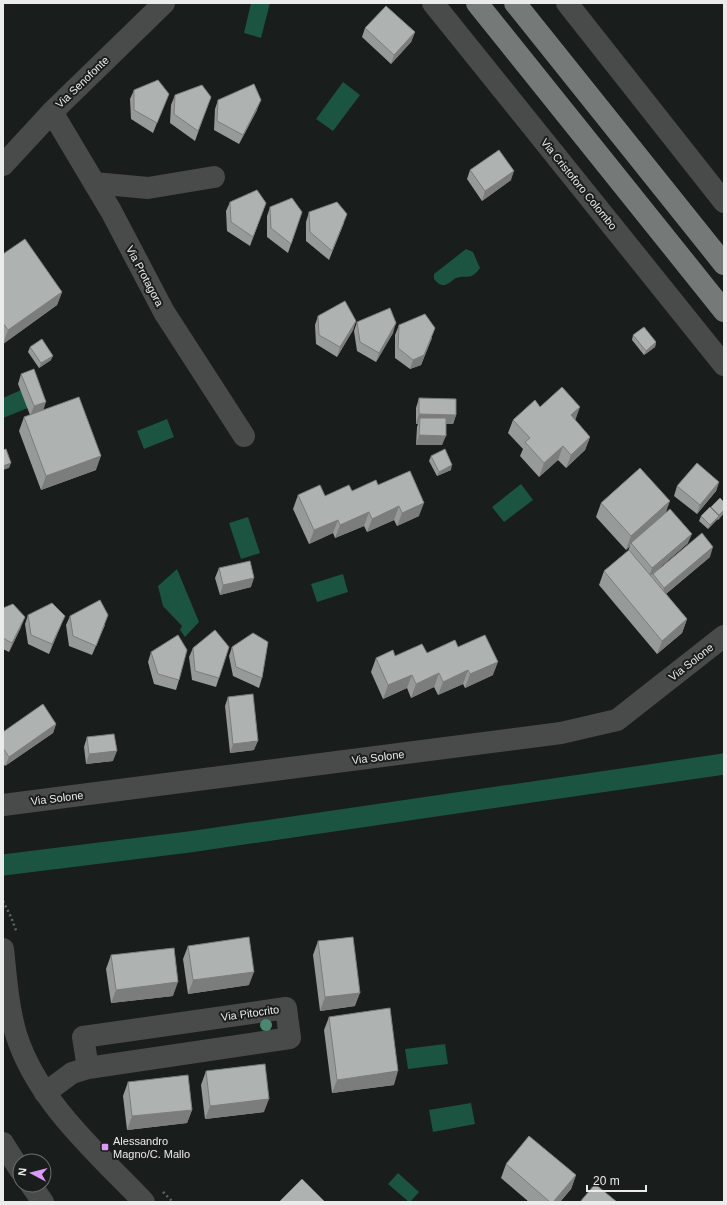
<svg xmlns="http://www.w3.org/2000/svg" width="727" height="1205" font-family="Arial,sans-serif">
	<rect width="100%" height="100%" fill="#191d1b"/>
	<path fill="#1b5440" d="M251,3H270L261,38L244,33Z
		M343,82L360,95L333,131L316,119Z
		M466,249L473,252L480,268C470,282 467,274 456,278C452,280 448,286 442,285C438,284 436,281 434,279V274Z
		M21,390L28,408L3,418V398Z
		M167,419L174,437L144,449L137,431Z
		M521,484L533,500L504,522L492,507Z
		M248,517L260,553L241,559L229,523Z
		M177,569L199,622L185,637L180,630L182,626L163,606L158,586Z
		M343,574L348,592L317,602L311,584Z
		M445,1044L448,1064L408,1069L405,1049Z
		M471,1103L475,1124L433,1132L429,1110Z
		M398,1173L419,1192L410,1202H409L388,1184Z"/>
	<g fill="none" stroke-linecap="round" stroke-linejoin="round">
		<path stroke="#1b5440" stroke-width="21" d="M3,865L189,842L724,764"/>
		<path stroke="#606462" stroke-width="2.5" stroke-dasharray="2 3" stroke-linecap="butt" d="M3,901L11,917L17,933
			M163,1192L173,1202"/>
		<path stroke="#484b4a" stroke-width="22" d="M433,3L724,365
			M567,3L724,202
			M52,112L111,211L164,312L244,436
			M3,165L52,112L164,3
			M94,183L148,188L214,177
			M3,805L561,733L617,720L724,636
			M3,949C6,977 8,1007 16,1034C37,1101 96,1152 144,1202
			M45,1093L72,1073L88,1068L290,1038L286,1008L83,1037L88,1068
			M3,1143L20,1170
			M31,1185L43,1202"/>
		<path stroke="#757977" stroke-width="22" d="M477,3L724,311
			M515,3L724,264"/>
	</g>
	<circle fill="#4a876f" cx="266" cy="1025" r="6"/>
	<path fill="#969a98" d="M365,28L415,32L411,42L391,64L362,37Z
		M134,90L165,103L153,133L131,119L130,99Z
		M175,95L211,97L195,141L170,123L171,105Z
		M218,100L257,110L239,144L214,130L215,109Z
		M470,170L511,180L482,201L467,179Z
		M230,202L266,203L250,246L227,231L226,211Z
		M270,207L302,212L288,253L267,237V216Z
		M309,212L344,223L329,260L306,241V222Z
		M3,254L62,292L57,305L3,344Z
		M318,316L356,321L353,330L337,357L316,344L315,325Z
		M357,322L393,333L376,362L357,351L354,331Z
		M399,325L432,338L421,365L410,369L395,358V335Z
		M633,335L656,342L655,347L644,355L632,340Z
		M30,347L51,360L39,368L28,352Z
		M21,374L43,410L96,470L41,490L19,431L24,417L30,415L18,384Z
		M419,398L456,415L453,424H446L442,445H416L417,427L418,424H416V408Z
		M540,407L575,420L590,437L585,450L566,468L558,460L539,477L520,456L523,449L508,433L513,420Z
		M431,456L451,470L437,476L429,461Z
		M719,482L716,491L697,514L674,496L677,486Z
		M378,485L419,516L397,526L394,520L367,532L364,526L335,538L333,533L309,544L293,509L298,495L325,496L352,491Z
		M724,498V513L718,520L717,519L708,529L699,521L701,516L711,507L723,501Z
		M601,503L666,512L688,543L657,570L710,557L666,594L687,619L682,633L657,654L599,585L604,571L628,551L630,546L626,550L596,517Z
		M219,568L251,587L220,595L215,578Z
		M3,608L21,627L9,652L3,649Z
		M28,615L61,625L49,654L28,644L25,624Z
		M70,616L105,625L92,655L69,646L66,625Z
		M232,647L262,678L259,688L233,676L229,656Z
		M458,647L493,675L465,688L463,684L438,695L434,687L411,698L407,688L383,699L371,672L376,658L427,653Z
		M193,648L219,678L216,687L192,680L189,657Z
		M151,652L179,680L176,690L154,684L148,662Z
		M228,697L254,750L230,753L225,706Z
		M56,724L53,733L5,766L3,763V732Z
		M87,737L113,761L86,764L84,747Z
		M318,941L355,1006L320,1011L313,955Z
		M188,946L249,985L188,994L183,959Z
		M111,955L173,996L111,1003L106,969Z
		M329,1017L394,1085L332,1093L324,1030Z
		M206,1071L264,1112L205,1119L201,1085Z
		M128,1082L192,1110L187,1123L127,1130L123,1096Z
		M506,1164L576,1175L571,1189L560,1202H529L501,1178Z"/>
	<path fill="#7a7d7c" d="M415,32L411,42L391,64L394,55Z
		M261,100L257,110L239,144L243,135Z
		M514,171L511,180L482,201L485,191Z
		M62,292L57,305L3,344L8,330Z
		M356,321L353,330L337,357L340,347Z
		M396,323L393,333L376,362L379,353Z
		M435,328L421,365L410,369L413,360Z
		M656,342L655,347L644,355L646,351Z
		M53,356L51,360L39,368L41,363Z
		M46,402L43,411L30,416L34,406Z
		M580,407L575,421L571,415Z
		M419,414L456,415L453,424H420V418L418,424H416Z
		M419,435L446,436L442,445H416Z
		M590,437L585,450L566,468L571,455Z
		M563,446L558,460L539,477L544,463Z
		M101,456L96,470L41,490L46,476Z
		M11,463L9,468L3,470V466Z
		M452,465L451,470L437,476L439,472Z
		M719,482L716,491L697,514L700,505Z
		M670,501L665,515L631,543L630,546L626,550L631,536Z
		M424,503L419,516L397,526L402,513Z
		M399,506L394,520L367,532L372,519Z
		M724,510V513L718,520L719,515Z
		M369,512L364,526L335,538L340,525Z
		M719,516L717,520L708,529L710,525Z
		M338,520L333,533L309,544L314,530Z
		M692,534L688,543L649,577L652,568Z
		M713,547L710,557L661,598L664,588Z
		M254,578L251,587L220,595L223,585Z
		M65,616L61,625L49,654L52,644Z
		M25,617L21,627L9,652L12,643Z
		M687,619L682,633L657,654L662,641Z
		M498,662L493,675L465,688L470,674Z
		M468,670L463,684L438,695L443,682Z
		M439,673L434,687L411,698L416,684Z
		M412,675L407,688L383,699L388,685Z
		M56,724L53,733L5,766L9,757Z
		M258,741L254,750L230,753L233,744Z
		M117,751L113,761L86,764L89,754Z
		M254,972L249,985L188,994L193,980Z
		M178,982L173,996L111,1003L116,990Z
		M360,993L355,1006L320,1011L325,997Z
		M398,1071L394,1085L332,1093L337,1080Z
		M269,1099L264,1112L205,1119L210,1106Z
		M192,1110L187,1123L127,1130L132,1116Z
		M576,1175L571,1189L560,1202H553Z"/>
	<path fill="#aeb3b1" stroke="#7a7d7c" d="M386,6L415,32L394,55L365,28Z
		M158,80L169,94L157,123L134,110V90Z
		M254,84L261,100L243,135L217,121L218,100Z
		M202,85L211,97L198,131L174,114L175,95Z
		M499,150L514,171L485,191L470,170Z
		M257,190L266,203L253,237L231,222L230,202Z
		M292,198L302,212L291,244L271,228L270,207Z
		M337,202L347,214L332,251L310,232L309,212Z
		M25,239L62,292L8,330L3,323V254Z
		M345,301L356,321L340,347L319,335L318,316Z
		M390,308L396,323L379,353L360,342L357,322Z
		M425,314L435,328L424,355L413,360L398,348L399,325Z
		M644,327L656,342L646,351L633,335Z
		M42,339L53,356L41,363L30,347Z
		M34,369L46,402L34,406L21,374Z
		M562,387L580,407L571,415L590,437L571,455L563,446L544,463L525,442L530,438L513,420L535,400L540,407Z
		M79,397L101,456L46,476L24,417Z
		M419,398L456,399V415L419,414Z
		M420,418H446V436L419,435Z
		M6,449L11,463L3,466V450Z
		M445,449L452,465L439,472L431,456Z
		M697,463L719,482L700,505L677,486Z
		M640,468L670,501L631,536L601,503Z
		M410,471L424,503L402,513L399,506L372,519L369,512L340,525L338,520L314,530L298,495L320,485L325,496L349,485L352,491L376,480L378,485Z
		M720,498L724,502V510L719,515L711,507Z
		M710,507L719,516L710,525L701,516Z
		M670,509L692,534L652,568L631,543Z
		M702,533L713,547L664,588L653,574Z
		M629,550L687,619L662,641L604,571Z
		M250,561L254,578L223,585L219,568Z
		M100,600L108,615L96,646L73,636L70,616Z
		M52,603L65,616L52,644L31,635L28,615Z
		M13,604L25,617L12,643L3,638V608Z
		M215,630L229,647L219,678L195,671L193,648Z
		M253,633L268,642L262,678L236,667L232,647Z
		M178,635L187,650L179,680L158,674L151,652Z
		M485,635L498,662L470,674L468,670L443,682L439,673L416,684L412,675L388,685L376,658L393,650L395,656L422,644L427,653L455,640L458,647Z
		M253,694L258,741L233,744L228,697Z
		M43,704L56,724L9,757L3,748V732Z
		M114,734L117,751L89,754L87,737Z
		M249,937L254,972L193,980L188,946Z
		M353,937L360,993L325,997L318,941Z
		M174,948L178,982L116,990L111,955Z
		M390,1008L398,1071L337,1080L329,1017Z
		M265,1064L269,1099L210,1106L206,1071Z
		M188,1075L192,1110L132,1116L128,1082Z
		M529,1136L576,1175L553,1202H550L506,1164Z
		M302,1179L325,1202H279Z
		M595,1184L617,1202H580Z"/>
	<rect fill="#db99f5" stroke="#191d1b" stroke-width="1.5" x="101" y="1143" width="8" height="8" rx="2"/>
	<g text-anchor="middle" stroke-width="4" stroke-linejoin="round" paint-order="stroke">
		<g font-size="11" fill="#e9ecea" stroke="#191d1b">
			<text transform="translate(82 82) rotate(-44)" y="4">Via Senofonte</text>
			<text transform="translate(579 184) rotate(51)" y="4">Via Cristoforo Colombo</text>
			<text transform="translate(145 276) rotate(62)" y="4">Via Protagora</text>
			<text transform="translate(691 662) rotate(-38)" y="4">Via Solone</text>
			<text transform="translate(378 757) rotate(-7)" y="4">Via Solone</text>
			<text transform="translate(57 798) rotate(-7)" y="4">Via Solone</text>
			<text transform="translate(250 1013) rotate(-8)" y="4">Via Pitocrito</text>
		</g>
		<g font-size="11" fill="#e9ecea" stroke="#191d1b" text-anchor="start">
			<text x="113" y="1145">Alessandro<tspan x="113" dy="13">Magno/C. Mallo</tspan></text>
		</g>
	</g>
	<rect width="727" height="1205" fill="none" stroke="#e9ecea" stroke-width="8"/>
	<g transform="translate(32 1173) rotate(277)"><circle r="19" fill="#191d1b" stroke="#6c706e"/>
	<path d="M0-3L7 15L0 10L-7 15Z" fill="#db99f5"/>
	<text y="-6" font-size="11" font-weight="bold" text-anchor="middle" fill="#e9ecea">N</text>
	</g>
	<path d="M587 1185v6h59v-6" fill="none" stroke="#e9ecea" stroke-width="2"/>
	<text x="593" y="1185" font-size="12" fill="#e9ecea" stroke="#191d1b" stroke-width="3" paint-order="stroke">20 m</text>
</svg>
